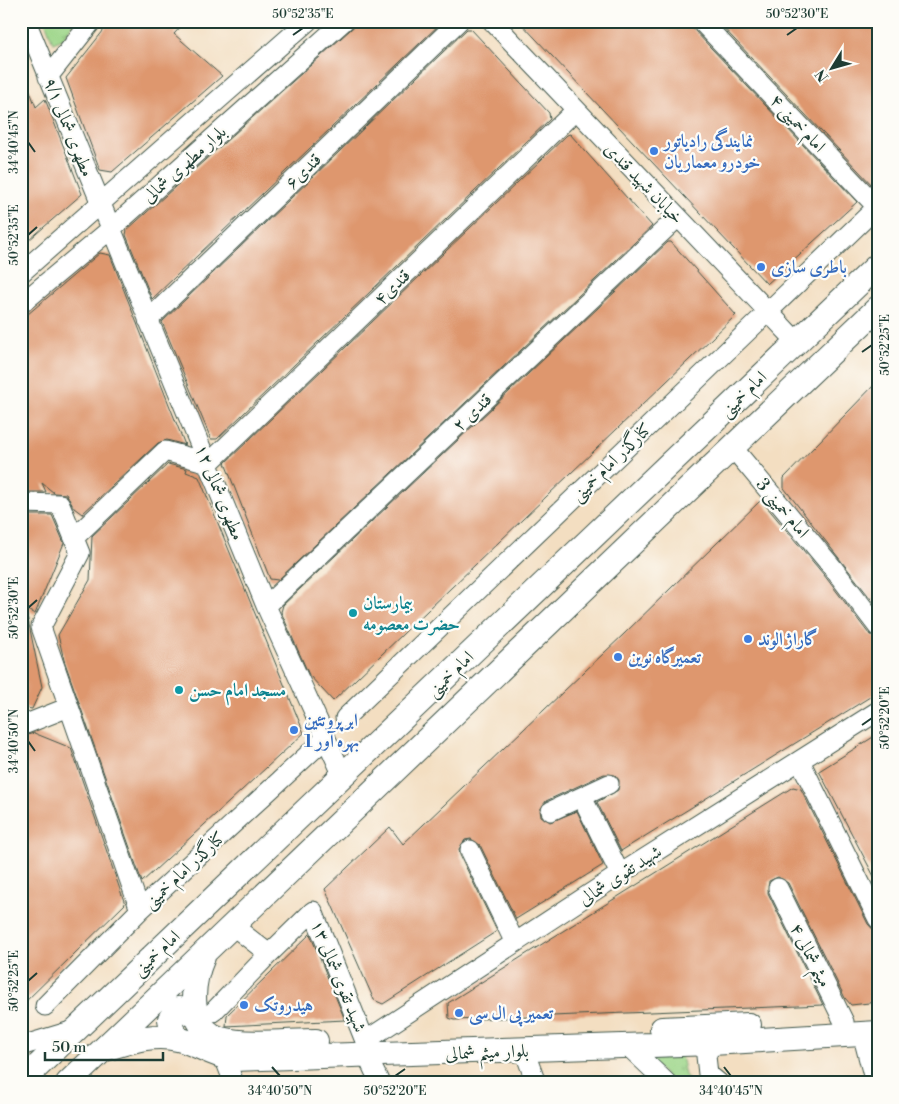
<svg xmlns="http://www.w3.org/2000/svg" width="899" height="1104" font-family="'Libre Bodoni',Amiri,serif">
	<defs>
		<pattern id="grass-tufts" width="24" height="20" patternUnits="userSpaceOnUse" patternTransform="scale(1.25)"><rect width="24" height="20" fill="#9dd689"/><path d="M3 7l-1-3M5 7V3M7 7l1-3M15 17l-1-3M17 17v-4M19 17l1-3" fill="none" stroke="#7faf71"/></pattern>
	</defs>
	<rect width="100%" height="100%" fill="#fdfcf7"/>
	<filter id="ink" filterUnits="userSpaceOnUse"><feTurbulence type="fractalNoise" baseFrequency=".02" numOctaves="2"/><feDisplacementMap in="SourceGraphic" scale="10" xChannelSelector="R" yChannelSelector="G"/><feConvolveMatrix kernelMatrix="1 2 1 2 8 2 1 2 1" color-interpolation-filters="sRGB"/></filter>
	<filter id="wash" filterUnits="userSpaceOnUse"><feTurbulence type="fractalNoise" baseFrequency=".0096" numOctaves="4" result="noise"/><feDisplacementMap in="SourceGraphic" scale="20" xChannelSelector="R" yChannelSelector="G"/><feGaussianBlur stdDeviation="1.12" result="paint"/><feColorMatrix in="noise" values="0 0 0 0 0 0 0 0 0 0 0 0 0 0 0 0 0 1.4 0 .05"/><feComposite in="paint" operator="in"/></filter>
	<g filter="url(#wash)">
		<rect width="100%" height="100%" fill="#f3dec1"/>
		<path fill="url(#grass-tufts)" stroke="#5e8a5e" d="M45,21H75L63,39L53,43Z
			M681,1056L685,1075L691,1083H673L646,1057Z"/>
		<g id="blocks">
			<path fill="#de976e" d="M111,21H186L174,34L222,76L112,172L100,170L66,78Z
				M360,21H443L152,299L126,235L127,230Z
				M519,21H690L693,29L857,202L767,284Z
				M717,21H878V183L874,187Z
				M467,29H471L549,113L550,119L217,439H211L162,322Z
				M22,70L36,107L45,99L82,194L21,247Z
				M570,134L652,226L278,580L270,579L225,463L567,135Z
				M668,242H671L736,315L333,701L309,675L281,612L283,605Z
				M100,253L110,255L185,445L167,440L158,443L82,514L74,508L66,494L54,493L42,483L46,492H28L21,479V320Z
				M878,381V608L784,488V478Z
				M168,464L187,469L186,472L199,477L304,733L142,882L64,660L58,635L90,580L92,536Z
				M761,500L824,575L869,634L878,638V692L621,851L597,802L618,790L619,780L615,775L604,774L546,801L540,810L541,816L550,822L577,811L603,865L516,919L480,845L471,839L465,840L459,849L460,855L497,931L383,1004L374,1000L325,889L390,827L403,844L624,634Z
				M21,515H52L64,543L35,614L21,607Z
				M21,615H27L42,687L32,709L21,707Z
				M34,733L71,748L125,904L21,1006V737Z
				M878,734V884L819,771Z
				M793,787L801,789L868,924L878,935V1002L851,1005L845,998L788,883L778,877L769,881L768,893L823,1005L454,1020L449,1018L448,1003Z
				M310,934L345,1020L226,1026L227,1015Z"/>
		</g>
	</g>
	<g filter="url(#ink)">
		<use href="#blocks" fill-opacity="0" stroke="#3f5549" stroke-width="1"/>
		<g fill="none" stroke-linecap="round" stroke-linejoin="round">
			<defs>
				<path id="minor" d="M26,21L266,606L343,776
					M492,21L797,342
					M701,21L878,208
					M48,77L92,21
					M21,273L308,21
					M21,304L112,228L344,21
					M148,320L459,21
					M733,448L833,568L878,627
					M21,503L60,504L80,553L41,627L140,910
					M74,538L165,451L209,463L575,111
					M266,606L677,218
					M345,718L878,206
					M21,726L69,707
					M800,761L878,919
					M582,797L620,874
					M551,811L609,784
					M470,850L515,943
					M778,888L844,1022
					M232,925L269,954L313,911L365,1041L620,874L878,711
					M45,1006L140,910L326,738
					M213,1012L269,954
					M862,1033L875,1083
					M712,1043L706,1056L708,1074L719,1083
					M21,1046L74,1030
					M628,1046L667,1083
					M524,1050L536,1083
					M367,1056L380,1083
					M224,1057L234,1083"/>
				<path id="major" d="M203,957C192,982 185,1029 221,1039C248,1046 288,1041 316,1041
					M662,1029L749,1025
					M178,1039L172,1030L170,1019L178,1009L185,1010L197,1017
					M108,1048C131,1041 153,1033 178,1039C196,1043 211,1055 233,1059L712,1043L878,1033
					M21,1082L878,265
					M68,1083L878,308"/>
			</defs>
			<use href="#minor" stroke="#3f5549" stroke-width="21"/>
			<use href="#major" stroke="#3f5549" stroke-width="26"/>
			<use href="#minor" stroke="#fff" stroke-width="19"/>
			<use href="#major" stroke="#fff" stroke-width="24"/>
		</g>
	</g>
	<path fill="none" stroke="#1f3d34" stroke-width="2" d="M293,35L303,28M787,35L797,28M28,142L35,152M28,235L37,227M862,352L872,345M28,608L37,600M862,725L872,718M28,741L35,751M28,981L37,973M272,1067L280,1076M724,1067L731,1076M395,1076L405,1069"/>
	<g fill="#3f7fe0" stroke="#fdfcf7" stroke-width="2">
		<circle cx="654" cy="151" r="5"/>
		<circle cx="761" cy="267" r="5"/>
		<circle cx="748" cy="639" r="5"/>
		<circle cx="618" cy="657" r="5"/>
		<circle cx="294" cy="730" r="5"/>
		<circle cx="244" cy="1005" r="5"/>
		<circle cx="459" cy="1013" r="5"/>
	</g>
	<g fill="#0f9aa8" stroke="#fdfcf7" stroke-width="2">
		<circle cx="353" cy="613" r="5"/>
		<circle cx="179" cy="690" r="5"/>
	</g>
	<g text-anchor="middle" stroke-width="4.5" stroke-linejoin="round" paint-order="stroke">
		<g font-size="18" fill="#1f3d34" stroke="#fdfcf7">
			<text transform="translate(798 123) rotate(47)" y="6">امام خمینی ۴</text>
			<text transform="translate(69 127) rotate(68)" y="6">مطهری شمالی ۹/۱</text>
			<text transform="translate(184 164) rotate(-42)" y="6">بلوار مطهری شمالی</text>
			<text transform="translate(303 171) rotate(-44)" y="6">قندی۶</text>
			<text transform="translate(644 183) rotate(46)" y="6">خیابان شهید قندی</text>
			<text transform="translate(392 287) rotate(-44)" y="6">قندی۴</text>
			<text transform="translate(743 394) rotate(-44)" y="6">امام خمینی</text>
			<text transform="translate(472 412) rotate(-43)" y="6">قندی ۲</text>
			<text transform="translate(611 462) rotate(-44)" y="6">کنارگذر امام خمینی</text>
			<text transform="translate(220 492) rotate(68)" y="6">مطهری شمالی ۱۲</text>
			<text transform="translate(783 508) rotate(50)" y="6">امام خمینی 3</text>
			<text transform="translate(450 674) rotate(-44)" y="6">امام خمینی</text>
			<text transform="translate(184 870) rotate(-43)" y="6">کنارگذر امام خمینی</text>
			<text transform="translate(620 875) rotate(-33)" y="6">شهید تقوی شمالی</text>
			<text transform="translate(156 953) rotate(-43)" y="6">امام خمینی</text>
			<text transform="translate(811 955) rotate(63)" y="6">میثم شمالی ۴</text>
			<text transform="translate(339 976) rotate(68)" y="6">شهید تقوی شمالی ۱۳</text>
			<text transform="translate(487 1052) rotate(-2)" y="6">بلوار میثم شمالی</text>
		</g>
		<g font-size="18" font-weight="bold" fill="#366cbe" stroke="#fdfcf7" text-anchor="start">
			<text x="664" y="147">نمایندگی رادیاتور<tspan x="664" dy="21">خودرو معماریان</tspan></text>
			<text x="771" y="273">باطری سازی</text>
			<text x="758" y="645">گاراژ الوند</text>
			<text x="628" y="663">تعمیرگاه نوین</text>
			<text x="304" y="726">ابر پروتئین<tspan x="304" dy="21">بهره آور 1</tspan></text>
			<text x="254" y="1011">هیدروتک</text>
			<text x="469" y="1019">تعمیر پی ال سی</text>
		</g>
		<g font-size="18" font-weight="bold" fill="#0d838f" stroke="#fdfcf7" text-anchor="start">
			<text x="363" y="609">بیمارستان<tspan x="363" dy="21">حضرت معصومه</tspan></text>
			<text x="189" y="696">مسجد امام حسن</text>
		</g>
	</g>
	<rect width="899" height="1104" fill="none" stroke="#fdfcf7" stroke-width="55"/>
	<g transform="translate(832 68) rotate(233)" stroke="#fdfcf7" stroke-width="4" paint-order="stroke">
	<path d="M0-4L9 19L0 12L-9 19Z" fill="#1f3d34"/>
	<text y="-8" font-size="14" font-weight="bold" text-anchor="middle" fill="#1f3d34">N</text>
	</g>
	<path d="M45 1052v8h118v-8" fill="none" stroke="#1f3d34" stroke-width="2.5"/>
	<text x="52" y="1052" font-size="15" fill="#1f3d34" stroke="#fdfcf7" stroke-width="4" paint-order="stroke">50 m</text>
	<rect x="28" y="28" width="844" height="1048" fill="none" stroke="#1f3d34" stroke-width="2"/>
	<g font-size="12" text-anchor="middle" fill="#1f3d34">
		<text x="303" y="18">50°52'35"E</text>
		<text x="797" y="18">50°52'30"E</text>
		<text transform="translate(14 142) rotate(-90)" y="4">34°40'45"N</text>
		<text transform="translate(14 235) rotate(-90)" y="4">50°52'35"E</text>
		<text transform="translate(885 345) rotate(-90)" y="4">50°52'25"E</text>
		<text transform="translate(14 608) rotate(-90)" y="4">50°52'30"E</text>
		<text transform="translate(885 718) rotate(-90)" y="4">50°52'20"E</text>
		<text transform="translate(14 741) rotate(-90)" y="4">34°40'50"N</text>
		<text transform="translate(14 981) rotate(-90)" y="4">50°52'25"E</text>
		<text x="280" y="1095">34°40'50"N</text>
		<text x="395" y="1095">50°52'20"E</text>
		<text x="731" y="1095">34°40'45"N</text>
	</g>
</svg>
